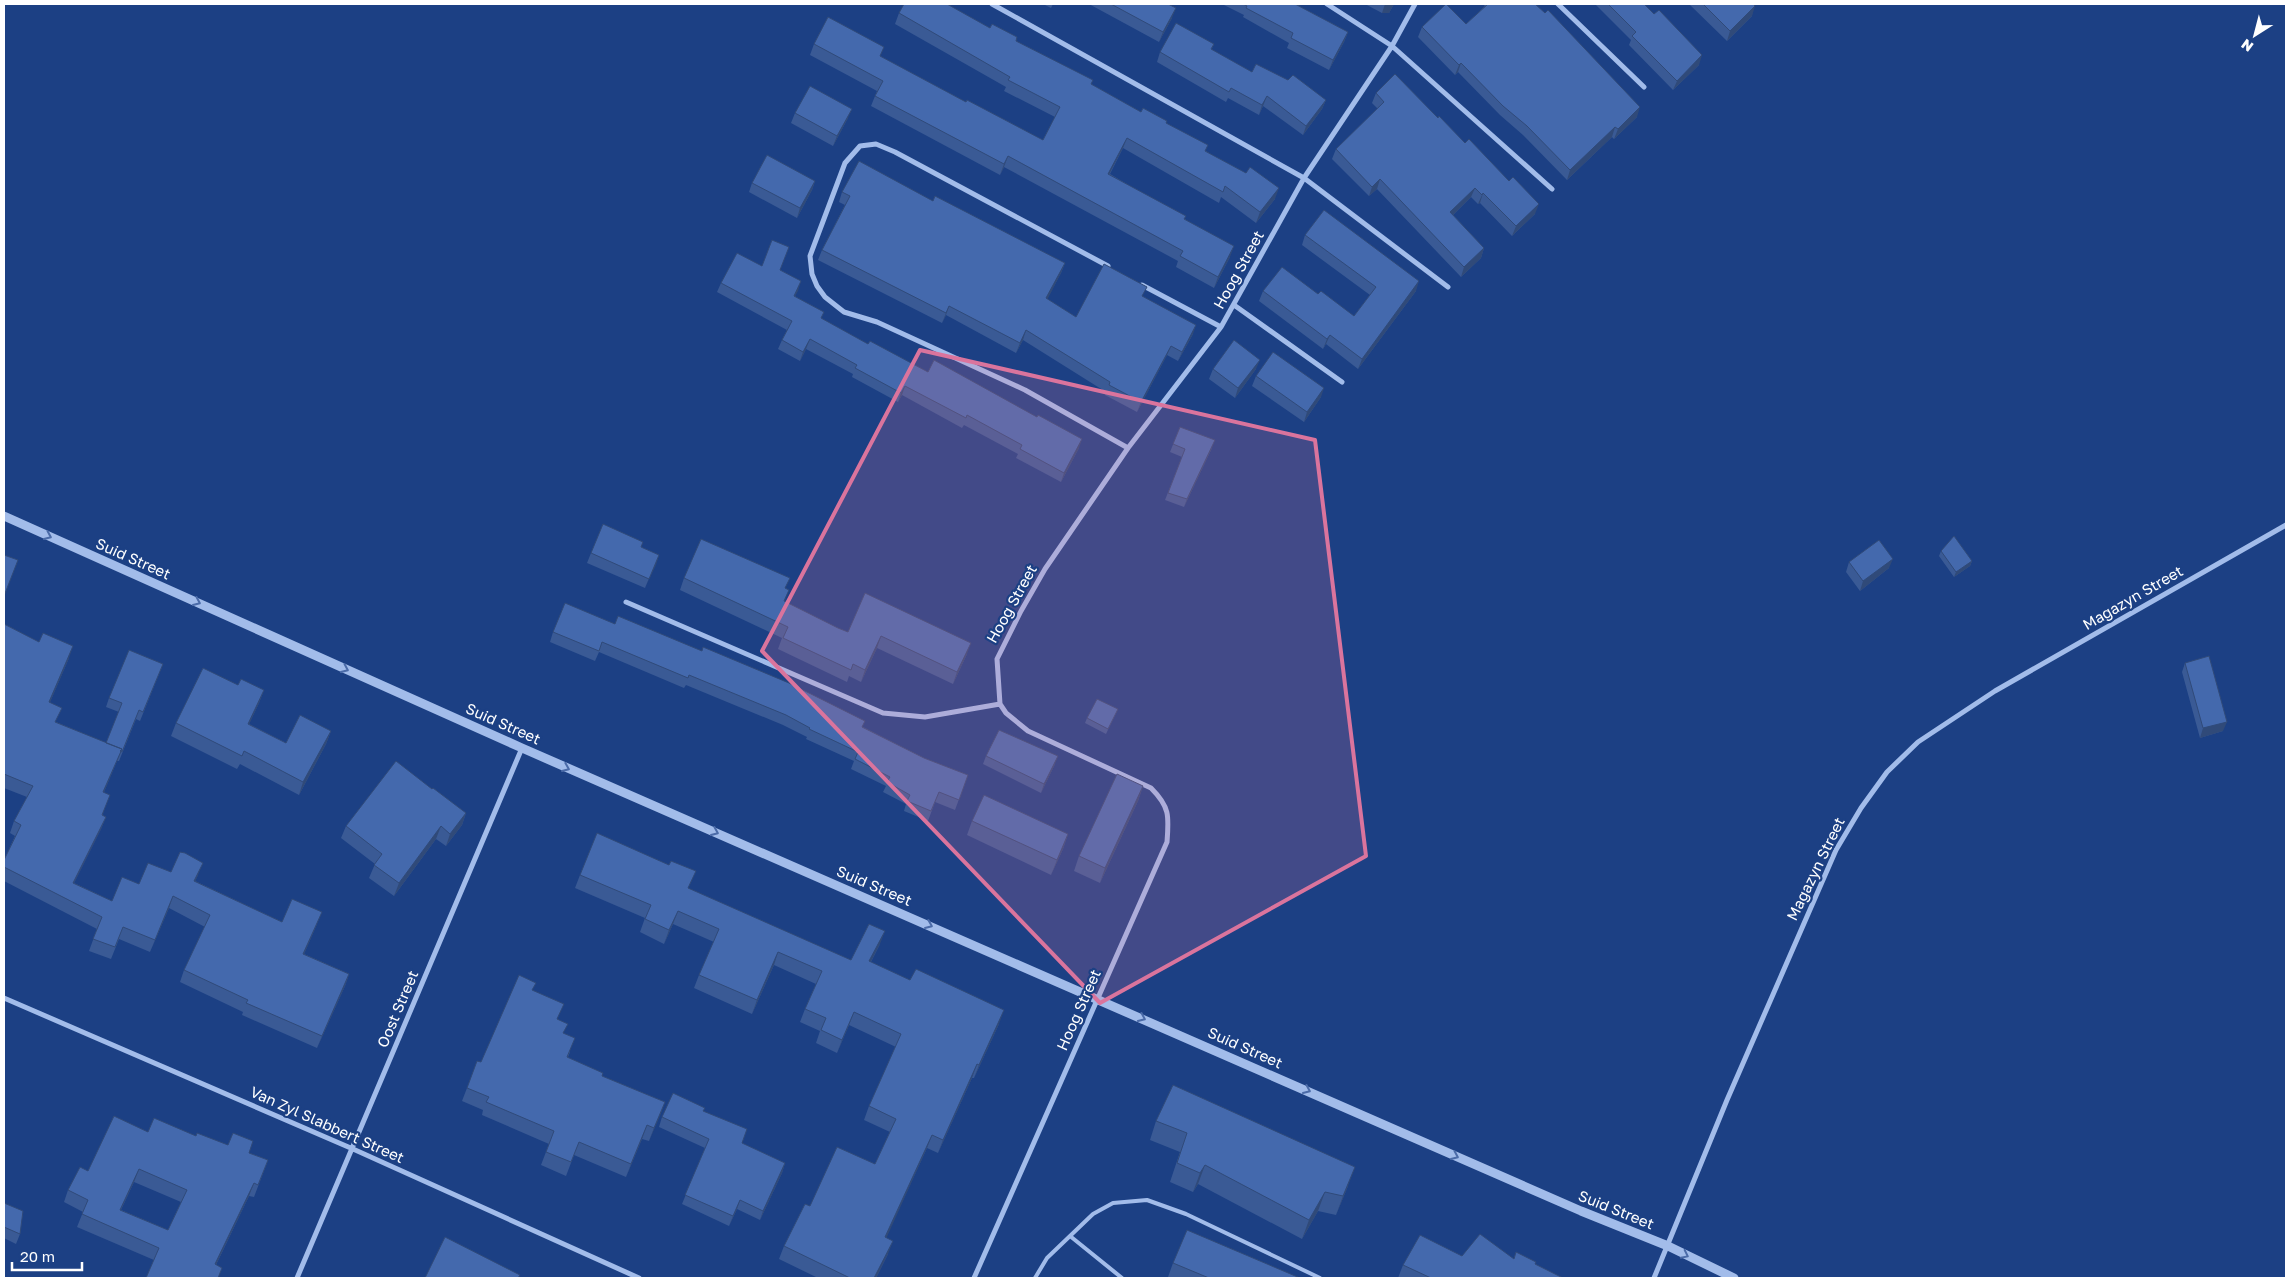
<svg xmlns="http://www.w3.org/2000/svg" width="2290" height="1282" font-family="'Golos Text',sans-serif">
	<rect width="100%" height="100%" fill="#1c4084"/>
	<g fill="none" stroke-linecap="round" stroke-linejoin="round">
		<path stroke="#a2bcea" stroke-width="4" d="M1070,1236L1122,1278
			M1035,1278L1047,1258L1093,1214L1113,1203L1147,1200L1186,1214L1320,1278"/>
		<path stroke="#a2bcea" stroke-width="5" d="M992,4L1304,178L1448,287
			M1327,4L1392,46L1552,189
			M1558,4L1644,87
			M1108,266L895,152L876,144L860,146L845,163L810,256L812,274L817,286L825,297L844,312L877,322L1025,390L1128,448
			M1142,285L1221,327
			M1234,305L1342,382
			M626,602L883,713L925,717L1000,704
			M4,998L353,1149L639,1278
			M297,1278L522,748
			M974,1278L1167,842C1169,816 1170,807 1151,788L1028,731L1006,713L1000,704L997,659L1021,611L1045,569L1128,448L1221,327L1304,178L1392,46L1415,4
			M1654,1278L1727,1100L1836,850L1861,808L1887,772L1918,742L1995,691L2286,525"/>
		<path stroke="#a2bcea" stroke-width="9" d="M4,516L522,748L1581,1211L1668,1246L1734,1278"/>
	</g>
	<path fill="#3a5a95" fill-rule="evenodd" d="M1043,4H1053L1051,8Z
		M1089,4H1168L1172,18L1159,42Z
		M1222,4H1295L1348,32L1344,42L1329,70L1287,48L1289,43L1243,17L1244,15Z
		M1365,4H1394L1389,13H1382Z
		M1483,4H1535L1637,117L1614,139L1612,137L1567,180L1523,135L1500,115L1458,72L1455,75L1418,37L1422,27L1466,24L1485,6Z
		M1595,4H1644L1699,65L1673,90L1629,45L1631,40Z
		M1689,4H1753L1752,16L1727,41Z
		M899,13L990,28L1017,37L1016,41L1092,85L1141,112L1166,123L1275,199L1256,223L1221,197L1219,203L1123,148L1110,174L1185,219L1230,257L1214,288L1176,267L1178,261L1004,167L1000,175L871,106L877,91L810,55L814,44L881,57L966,102L1043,140L1055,117L1004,91L1006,87L895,24Z
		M1214,44L1211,50L1252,72L1326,100L1322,109L1303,135L1263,106L1259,115L1228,98L1226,102L1157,62L1160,52Z
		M1376,93L1438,118L1535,214L1512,236L1480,203L1478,204L1471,197L1453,215L1484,248L1481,258L1461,277L1377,189L1369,196L1332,159L1336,149L1378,109L1372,103Z
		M795,113L848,118L833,146L791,123Z
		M815,181L812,190L797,218L749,192L752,183Z
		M842,192L933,201L1065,263L1061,273L1047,299L1076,317L1144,297L1193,334L1178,361L1167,355L1137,412L1105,395L1106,392L1023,340L1016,353L946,315L942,323L818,260L822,250L845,205L839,202Z
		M1305,235L1416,291L1358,369L1326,344L1323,349L1259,301L1263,291L1318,294L1354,316L1370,295L1302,245Z
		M762,266L780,270L801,281L795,296L822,319L868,344L928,372L1079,448L1061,482L1016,458L1018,454L964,425L962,428L902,395L898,402L852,377L853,374L806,349L800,361L778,349L782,340L787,330L717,292L721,283Z
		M1213,369H1256L1235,398L1209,379Z
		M1256,376L1321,397L1304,422L1252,386Z
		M1180,427L1212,448L1184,507L1165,500L1182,457L1170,452Z
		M641,547L659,555L645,588L587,563L591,553Z
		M1941,551L1972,561L1970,566L1954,577L1939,556Z
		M1849,562L1889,568L1860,591L1846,572Z
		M684,578L786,589L785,602L838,628L848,632L865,593L967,654L953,684L877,648L861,682L849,676L847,682L778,649L782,638L680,590Z
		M4,624L69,658L50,702L56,722L106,743L119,712L106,707L109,698L163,664L140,721L136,719L119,761H117L104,792L103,816L106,817L101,829L74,883L112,901L139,884L171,872L198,875L195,881L282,922L317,924L304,954L349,974L345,986L317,1048L242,1015L243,1012L180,982L184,970L205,927L169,908L150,952L119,939L111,959L89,951L97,929L4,881V860L15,836L10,833L14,821L27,797L4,788Z
		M615,624L863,727L924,758L968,775L955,810L935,802L928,821L904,811L906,804L883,792L886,786L851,769L854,761L806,739L807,737L783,725L686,685L684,688L599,652L595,661L550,642L553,632Z
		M2185,663L2223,731L2200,738L2182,672Z
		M238,685L264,690L259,703L249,724L286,743L331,731L326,744L299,795L240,764L237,769L171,736L176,723Z
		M1118,709L1106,734L1085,723L1087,718Z
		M986,756L1055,764L1041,793L983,764Z
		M1143,786L1138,801L1100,883L1074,871L1079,856Z
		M432,789L466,813L462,825L446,846L436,839L394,896L369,878L375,864L341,838L346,826Z
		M972,821L1068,834L1063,849L1051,875L967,835Z
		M669,865L689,889L851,960L880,944L871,962L999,1024L974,1078H972L938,1153L927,1148L886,1237L888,1254L876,1278H818L779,1259L784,1246L810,1206L875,1164L890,1132L864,1120L869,1106L896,1047L849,1025L837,1053L816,1043L820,1031L800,1022L805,1009L816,984L774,965L752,1014L694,988L699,975L714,942L673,924L664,944L640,932L645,918L575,888L580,875Z
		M533,991L558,1020L564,1034L570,1052L568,1057L602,1076L665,1102L649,1141L642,1139L626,1177L574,1155L566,1176L541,1165L549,1144L482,1115L483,1110L462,1101L467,1088L481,1062Z
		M704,1111L742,1143L785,1163L782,1173L760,1220L737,1209L729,1226L682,1204L705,1148L659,1127L662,1117Z
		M1156,1121L1348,1186L1336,1215L1318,1211L1302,1239L1198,1184L1193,1192L1170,1182L1180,1152L1150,1140Z
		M148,1132L196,1136L249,1153L268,1160L254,1197L249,1196L216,1265L222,1268L218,1278H146L154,1260L77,1227L83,1212L64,1202L68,1190L88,1171ZM134,1182L181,1202L168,1230L121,1210Z
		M4,1203L20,1234L16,1244L4,1238Z
		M1516,1252L1535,1264L1563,1278H1398L1403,1265L1462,1256L1514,1258Z
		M1173,1263L1300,1278H1171L1168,1277Z"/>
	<path fill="#304a79" d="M1385,4H1394L1389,13H1382Z
		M1755,6L1752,16L1727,41L1730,31Z
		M1176,8L1172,18L1159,42L1163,32Z
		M1348,32L1344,42L1329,70L1333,60Z
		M1702,55L1699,65L1673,90L1677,81Z
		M1461,63L1458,72L1455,75L1459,65Z
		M1267,96L1263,106L1259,115L1262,105Z
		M1326,100L1322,109L1303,135L1306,126Z
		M1640,107L1637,117L1614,139L1618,129Z
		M852,109L848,118L833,146L837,136Z
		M1615,127L1612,137L1567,180L1570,170Z
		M1127,138L1123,148L1104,184L1108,174Z
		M1008,156L1004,167L1000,175L1004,164Z
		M1380,179L1377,189L1369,196L1372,187Z
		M815,181L812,190L797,218L800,208Z
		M1279,188L1275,199L1256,223L1260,212Z
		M1475,188L1471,197L1446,222L1450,212Z
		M1483,193L1480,203L1478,204L1482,195Z
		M1539,204L1535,214L1512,236L1516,226Z
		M1234,246L1230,257L1214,288L1218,277Z
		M1484,248L1481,258L1461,277L1464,267Z
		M1065,263L1061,273L1043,308L1046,298Z
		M801,281L798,291L790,305L794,296Z
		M1419,281L1416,291L1358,369L1362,359Z
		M949,306L946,315L942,323L946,313Z
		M1196,325L1193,334L1178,361L1182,352Z
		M1026,330L1023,340L1016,353L1020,343Z
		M1330,335L1326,344L1323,349L1327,339Z
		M810,339L806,349L800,361L803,352Z
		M1171,346L1167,355L1137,412L1141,402Z
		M1260,360L1256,369L1235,398L1238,388Z
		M905,386L902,395L898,402L901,393Z
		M1324,388L1321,397L1304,422L1307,412Z
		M1082,439L1079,448L1061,482L1064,473Z
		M1215,440L1212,448L1184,507L1187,499Z
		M659,555L656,565L645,588L649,579Z
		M1893,559L1889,568L1860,591L1863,581Z
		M1972,561L1970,566L1954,577L1956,572Z
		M881,636L877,648L861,682L865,670Z
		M971,643L967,654L953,684L957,672Z
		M73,646L69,658L45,714L49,702Z
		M264,690L259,703L243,737L248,724Z
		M2227,722L2223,731L2200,738L2203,728Z
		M331,731L326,744L299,795L303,782Z
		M122,749L117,761L99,804L103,792Z
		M1058,756L1055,764L1041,793L1044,784Z
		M1143,786L1138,801L1100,883L1105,868Z
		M466,813L462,825L446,846L450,834Z
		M106,817L101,829L68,895L73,883Z
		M441,826L436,839L394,896L399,883Z
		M1068,834L1063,849L1051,875L1057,860Z
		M203,863L198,875L190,893L194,881Z
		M173,896L169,908L150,952L155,940Z
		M678,911L673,924L664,944L669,930Z
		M322,912L317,924L299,966L303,954Z
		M885,931L880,944L864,975L869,961Z
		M778,952L774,965L752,1014L757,1000Z
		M349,974L345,986L317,1048L322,1036Z
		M1004,1010L999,1024L974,1078L979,1065Z
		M854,1012L849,1025L837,1053L842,1040Z
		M977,1064L972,1078L938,1153L943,1140Z
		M665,1102L660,1116L649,1141L654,1128Z
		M647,1125L642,1139L626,1177L631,1164Z
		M932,1135L927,1148L881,1250L885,1237Z
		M785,1163L782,1173L760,1220L763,1211Z
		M1205,1165L1198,1184L1193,1192L1200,1173Z
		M1355,1167L1348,1186L1336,1215L1343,1196Z
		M139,1169L134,1182L115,1222L120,1210Z
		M254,1183L249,1196L210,1277L215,1264Z
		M1325,1192L1318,1211L1302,1239L1309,1220Z
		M740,1200L737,1209L729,1226L733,1216Z
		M893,1241L888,1254L876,1278H874Z"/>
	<path fill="#4469ad" stroke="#304a79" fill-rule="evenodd" d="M904,4H947L990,28L992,24L1017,37L1016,41L1093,80L1091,84L1141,112L1143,108L1167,121L1166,123L1208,145L1205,151L1246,173L1250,167L1279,188L1260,212L1225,186L1223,192L1127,138L1108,174L1186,216L1184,219L1234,246L1218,277L1180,256L1183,251L1008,156L1004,164L875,96L883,81L814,44L828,17L884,47L880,56L966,102L967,100L1043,140L1060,107L1008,80L1010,77L899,13Z
		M1111,4H1168L1176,8L1163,32Z
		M1243,4H1295L1348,32L1333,60L1291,38L1293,33L1246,8L1247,6Z
		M1446,4L1466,24L1488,4H1535L1545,13L1548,10L1640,107L1618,129L1615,127L1570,170L1527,126L1503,106L1461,63L1459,65L1422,27Z
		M1608,4H1644L1654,14L1659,10L1702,55L1677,81L1632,36L1636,32Z
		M1703,4H1753L1755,6L1730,31Z
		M1176,23L1214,44L1211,49L1252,72L1256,64L1288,80L1293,75L1326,100L1306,126L1267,96L1262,105L1231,88L1229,92L1160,52Z
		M1395,74L1438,118L1439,116L1465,143L1469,139L1509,181L1513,177L1539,204L1516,226L1483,193L1482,195L1475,188L1450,212L1484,248L1464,267L1380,179L1372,187L1336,149L1384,102L1376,93Z
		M810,86L852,109L837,136L795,113Z
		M767,155L815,181L800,208L752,183Z
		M859,161L933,201L935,196L1065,263L1046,298L1076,317L1104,264L1147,287L1142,296L1196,325L1182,352L1171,346L1141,402L1109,385L1110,382L1026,330L1020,343L949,306L946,313L822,250L850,196L842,192Z
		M1324,210L1419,281L1362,359L1330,335L1327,339L1263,291L1282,267L1318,294L1321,291L1354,316L1376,287L1305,235Z
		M772,240L789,247L780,270L801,281L794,296L824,312L821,318L868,344L870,341L928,372L934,360L1037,417L1038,415L1082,439L1064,473L1020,449L1022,445L967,415L966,418L905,386L901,393L855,368L857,365L810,339L803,352L782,340L792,321L721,283L737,253L762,266Z
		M1234,340L1260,360L1238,388L1213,369Z
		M1273,352L1324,388L1307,412L1256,376Z
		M1180,427L1215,440L1187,499L1168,493L1185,449L1173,444Z
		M603,524L643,542L641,547L659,555L649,579L591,553Z
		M1954,536L1972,561L1956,572L1941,551Z
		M701,539L790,578L785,588L789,590L784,601L838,628L848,632L865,593L971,643L957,672L881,636L865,670L853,664L851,670L783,638L788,627L684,578Z
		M1879,540L1893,559L1863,581L1849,562Z
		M4,555L18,560L4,596Z
		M565,603L615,624L618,616L702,651L703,647L789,683L865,721L862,727L924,758L968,775L959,800L939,792L931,811L907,801L910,795L887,782L890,777L855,759L858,752L809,729L810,728L786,715L689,675L688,678L602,642L599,651L553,632Z
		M4,624L39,642L43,633L73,646L49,702L62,708L55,722L122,749L103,792L110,795L102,815L106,817L73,883L112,901L122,877L139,884L148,863L171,872L180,852L185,853L203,863L194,881L282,922L292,899L322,912L303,954L349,974L322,1036L246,1003L248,1000L184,970L210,915L173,896L155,940L123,927L115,947L93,939L102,917L4,867V860L21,825L14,821L33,786L4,774Z
		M129,650L163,664L143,712L139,710L122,752L120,751L122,749L106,743L122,703L109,698Z
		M2209,656L2227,722L2203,728L2185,663Z
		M203,668L238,685L241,679L264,690L248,724L286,743L300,715L331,731L303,782L244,751L242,756L176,723Z
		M1097,699L1118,709L1108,729L1087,718Z
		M999,730L1058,756L1044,784L986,756Z
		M396,761L432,789L433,788L466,813L450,834L441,826L399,883L374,865L382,854L346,826Z
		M1117,774L1143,786L1105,868L1079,856Z
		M984,795L1068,834L1057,860L972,821Z
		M597,833L669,865L671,861L696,871L688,888L851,960L869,924L885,931L869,961L910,980L916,969L1004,1010L979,1065L977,1064L943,1140L932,1135L885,1237L893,1241L874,1278H850L784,1246L805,1204L810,1206L837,1147L875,1164L896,1119L869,1106L901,1034L854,1012L842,1040L821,1030L826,1018L805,1009L822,971L778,952L757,1000L699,975L719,929L678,911L669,930L645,919L651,905L580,875Z
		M519,975L536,983L532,990L564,1004L557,1019L568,1024L563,1033L575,1038L567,1057L603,1073L602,1076L665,1102L654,1128L647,1125L631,1164L579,1142L571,1162L546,1152L554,1131L486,1102L489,1097L467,1088L477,1061L481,1062Z
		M1173,1085L1355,1167L1343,1196L1325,1192L1309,1220L1205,1165L1200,1173L1177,1163L1187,1133L1156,1121Z
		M673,1093L705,1108L703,1111L747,1129L742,1143L785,1163L763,1211L740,1200L733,1216L685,1195L709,1139L662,1117Z
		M114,1116L148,1132L154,1118L196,1136L197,1133L228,1145L233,1133L253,1141L249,1153L268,1160L258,1185L254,1183L215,1264L222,1268L218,1278H146L159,1248L82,1214L88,1200L68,1190L80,1167L88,1171ZM139,1169L187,1190L168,1230L120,1210Z
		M4,1203L23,1211L20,1234L4,1227Z
		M1187,1230L1300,1278H1209L1173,1263Z
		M1480,1234L1514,1259L1516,1252L1536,1262L1535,1264L1563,1278H1431L1403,1265L1420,1235L1462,1256Z
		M445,1237L520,1275L518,1278H425Z"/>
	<defs><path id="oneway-chevron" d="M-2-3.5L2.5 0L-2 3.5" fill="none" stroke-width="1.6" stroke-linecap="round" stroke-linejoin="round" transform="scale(1.25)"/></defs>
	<g stroke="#4b6ba8">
		<use href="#oneway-chevron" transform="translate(48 536) rotate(24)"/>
		<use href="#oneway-chevron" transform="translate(197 602) rotate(24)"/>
		<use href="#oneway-chevron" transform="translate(345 669) rotate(24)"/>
		<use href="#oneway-chevron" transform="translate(566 768) rotate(23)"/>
		<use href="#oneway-chevron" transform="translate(715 832) rotate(23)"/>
		<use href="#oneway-chevron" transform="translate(929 925) rotate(23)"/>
		<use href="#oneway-chevron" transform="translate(1142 1018) rotate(24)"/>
		<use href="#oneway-chevron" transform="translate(1307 1090) rotate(24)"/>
		<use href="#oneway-chevron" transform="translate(1455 1156) rotate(24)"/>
		<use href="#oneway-chevron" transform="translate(1685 1255) rotate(26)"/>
	</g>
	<path fill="#da749d" fill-opacity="0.2" stroke="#da749d" stroke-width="4" stroke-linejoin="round" d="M920,350L1315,440L1366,856L1100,1003L762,651Z"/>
	<g text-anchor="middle" stroke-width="4.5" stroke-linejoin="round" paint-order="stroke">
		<g font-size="15" fill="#fff" stroke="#1c4084">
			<text transform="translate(1239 270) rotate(-61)" y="5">Hoog Street</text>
			<text transform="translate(133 559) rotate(24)" y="5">Suid Street</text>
			<text transform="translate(2133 598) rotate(-30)" y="5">Magazyn Street</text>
			<text transform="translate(1012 604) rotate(-61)" y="5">Hoog Street</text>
			<text transform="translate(503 724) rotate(24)" y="5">Suid Street</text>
			<text transform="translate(1816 869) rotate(-64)" y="5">Magazyn Street</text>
			<text transform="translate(874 886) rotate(23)" y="5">Suid Street</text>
			<text transform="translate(398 1009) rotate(-67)" y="5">Oost Street</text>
			<text transform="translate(1079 1010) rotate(-66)" y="5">Hoog Street</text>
			<text transform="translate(1245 1048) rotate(24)" y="5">Suid Street</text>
			<text transform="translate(327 1125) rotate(24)" y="5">Van Zyl Slabbert Street</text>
			<text transform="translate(1616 1210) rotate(22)" y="5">Suid Street</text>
		</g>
	</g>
	<rect width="2290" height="1282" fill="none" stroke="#ffffff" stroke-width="10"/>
	<g transform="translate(2255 35) rotate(216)" stroke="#1c4084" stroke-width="4" paint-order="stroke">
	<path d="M0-4L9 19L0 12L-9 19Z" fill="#ffffff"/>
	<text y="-8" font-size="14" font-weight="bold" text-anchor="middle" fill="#ffffff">N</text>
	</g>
	<path d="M12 1262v8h70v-8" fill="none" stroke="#ffffff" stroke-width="2.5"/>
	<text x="20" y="1262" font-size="15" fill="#ffffff" stroke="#1c4084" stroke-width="4" paint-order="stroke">20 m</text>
</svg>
